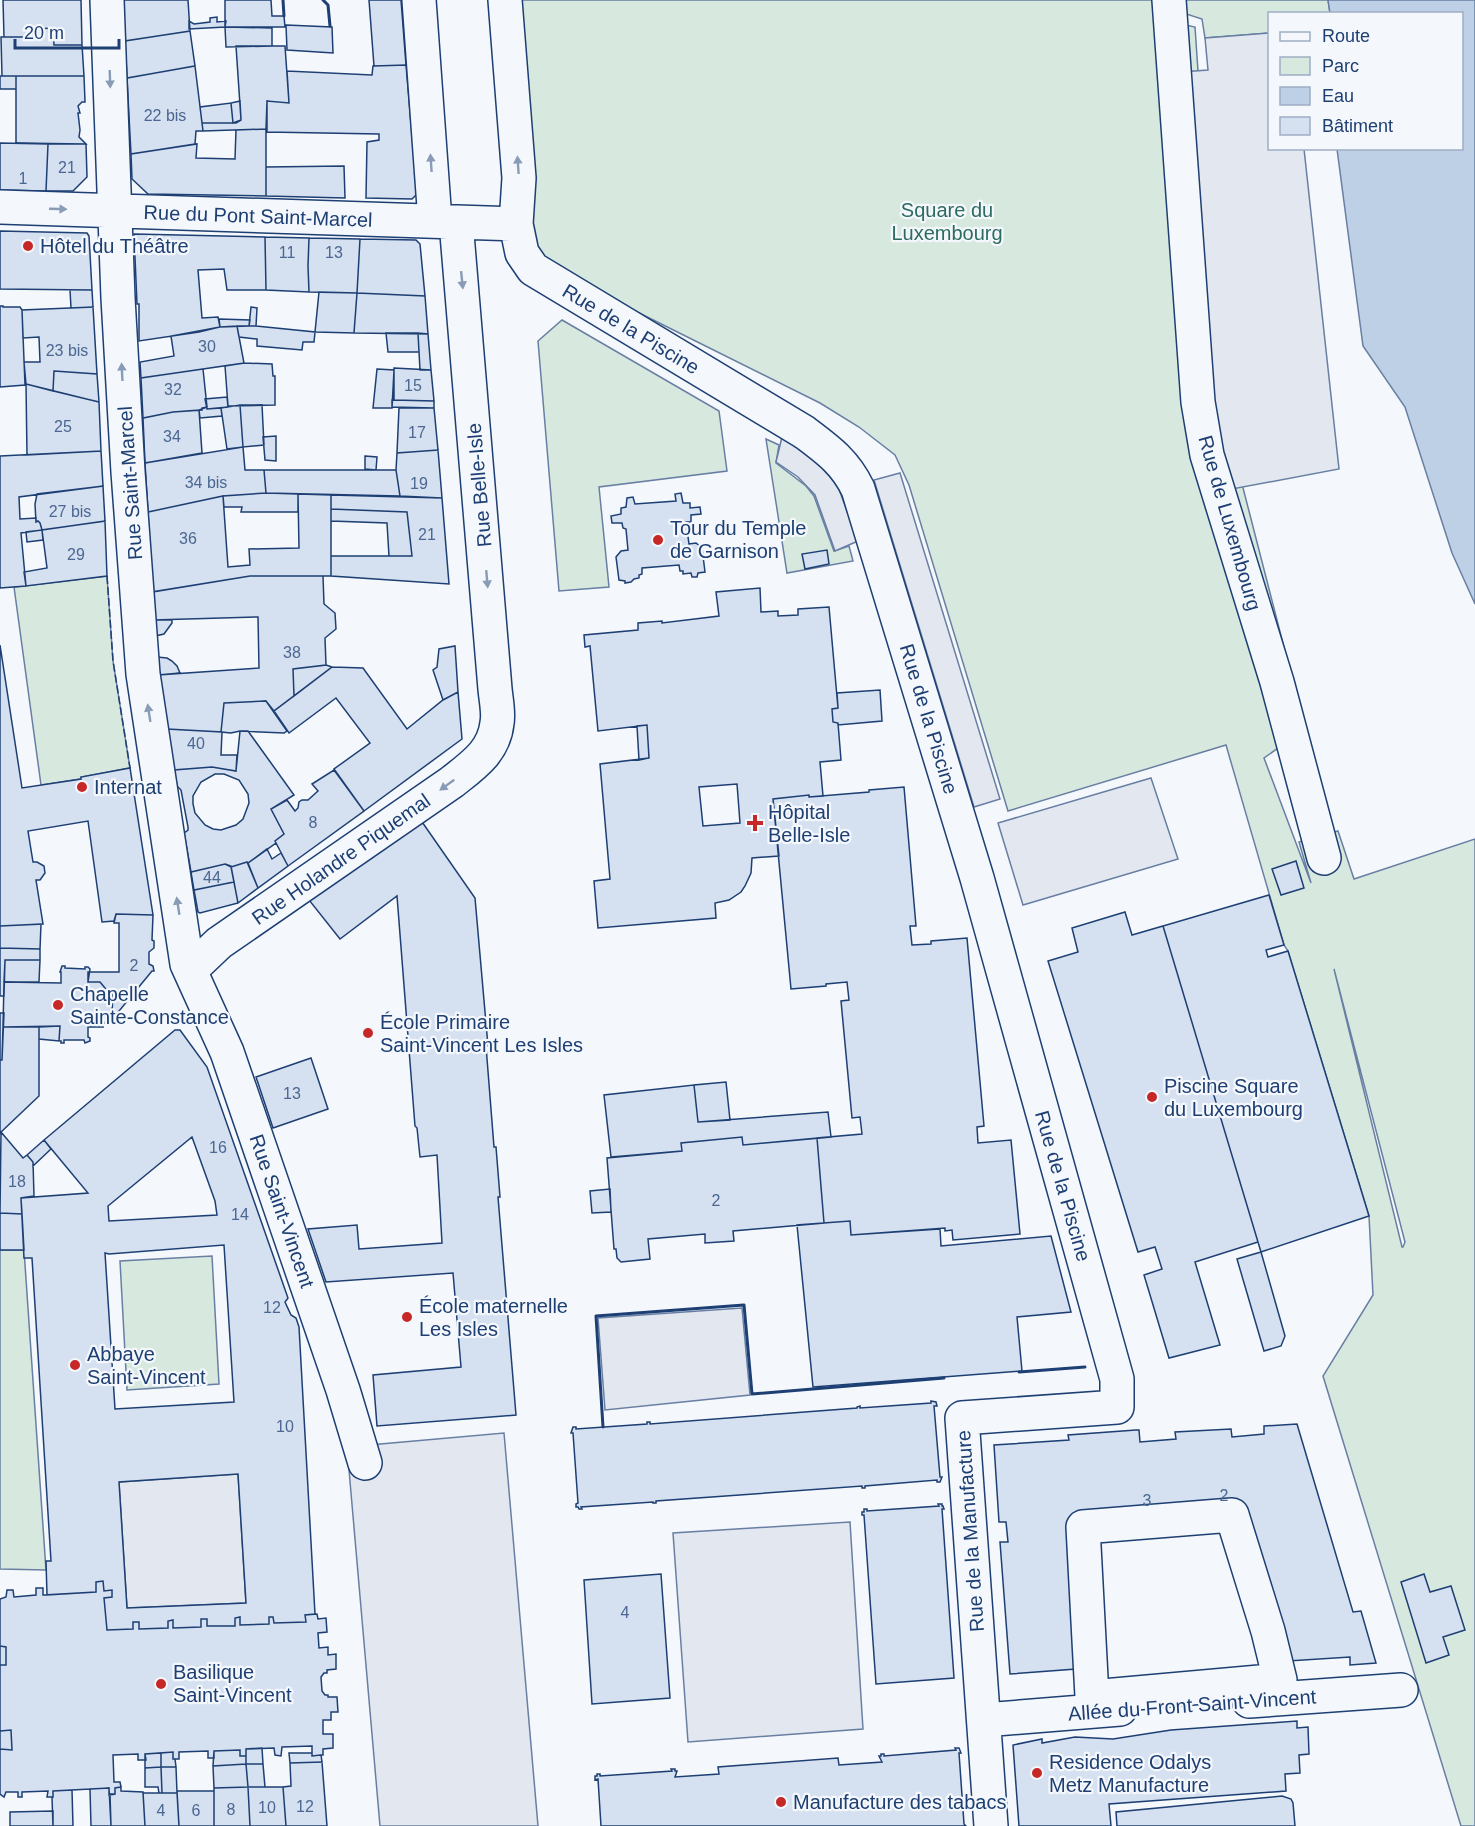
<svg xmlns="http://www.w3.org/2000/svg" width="1475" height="1826" font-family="Arial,sans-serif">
	<rect width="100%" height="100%" fill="#f4f7fb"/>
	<path fill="#d7e8df" stroke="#687fa3" stroke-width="1.5" fill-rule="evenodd" d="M514,0H1169L1171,22L1195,27L1214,306L1232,445L1305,729L1264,758L1311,883L1299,842L1338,831L1354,879L1475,839V1826H1461L1323,1376L1373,1295L1369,1216L1288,951L1284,945L1226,745L1008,811L909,485L895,455L859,427L820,403L585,286L540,258L534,239ZM1334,969L1405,1242L1403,1247H1402Z
		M1178,0H1328L1330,13L1270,14L1269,33L1205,38L1202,19L1180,12Z
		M562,320L719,411L727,471L599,487L609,587L559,591L538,341Z
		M766,439L779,445L776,463L806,486L814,496L834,551L849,546L853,561L787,573Z
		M107,576L113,661L130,768L81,777V779L41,785L14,587Z
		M0,1250H24L46,1570L0,1569Z
		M212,1256L219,1384L127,1390L120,1261Z"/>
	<path fill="#e3e8f0" stroke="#687fa3" stroke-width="1.5" d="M1269,33L1270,148L1304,149L1339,469L1232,489L1217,471L1181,72L1208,70L1205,38Z
		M782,437L813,456L837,484L858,541L835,551L815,495L798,477L776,462Z
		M900,473L1000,799L974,807L874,480Z
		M1151,778L1178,859L1023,905L998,823Z
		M742,1308L750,1395L605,1410L598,1318Z
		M504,1433L538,1826H380L347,1447Z
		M238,1474L246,1603L127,1608L119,1482Z
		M850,1522L863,1729L688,1742L673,1533Z"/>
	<path fill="#bed0e5" stroke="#687fa3" stroke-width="1.5" d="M1328,0H1475V604L1452,553L1405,407L1363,346L1337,149L1462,148V14L1330,13Z"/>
	<path fill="#d5e0f0" stroke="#1d3f73" stroke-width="1.5" fill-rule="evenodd" d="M3,0H81L82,45H54L53,28L34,29L33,37H4Z
		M123,0H188L190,31L125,41Z
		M225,0H271L272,16H284L285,27H225Z
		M369,0H401L406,65L374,66Z
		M217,17V22L226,21L225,27L189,29V21L194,24L210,22V18Z
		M286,25L332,27L333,53L287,50Z
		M225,27L272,28V46L226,47Z
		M53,28L54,45H82L84,76H2L1,37H33L34,29Z
		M190,31L195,66L127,78L125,41Z
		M236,46H285L289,103L267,101L266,129L203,131L202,123H236L241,120Z
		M406,65L417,194L412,199L366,198L367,142L379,140V134L267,132V101L289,103L287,71L372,75L373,66Z
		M195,66L203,131H196L195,144L131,154L127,78Z
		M0,76H16V89H0Z
		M16,76H84L85,102H82L78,106L80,113H78L80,130L79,137L86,144L16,143Z
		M240,101L241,120L233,123L231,103Z
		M231,103L233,123H202L200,107Z
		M266,129V196L148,194L132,179L131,154L197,144L196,158L235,159L236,130Z
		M0,143L48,144L46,191L0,190Z
		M48,144H86L87,177L73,191H46Z
		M344,166L345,198L266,196V167Z
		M0,231L87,233L89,236L92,290L0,289Z
		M134,234L265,237L266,290H227L224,269L198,270L202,318L218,317L220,327L199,332L139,341V304H137Z
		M265,237L309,238L308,266L309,292L266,290Z
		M309,238L360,239L357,293L309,292L308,266Z
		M360,239L416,240L420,244L425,296L357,293Z
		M70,290H92L93,307L71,308Z
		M319,292L357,293L354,333L315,332Z
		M357,293L425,296L428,334L354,333Z
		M0,306H3V307H20L22,310L25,385L0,387Z
		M93,307L97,374L54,371L53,391L26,384L24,362H40L39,337L23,338L22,310Z
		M251,307L257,308L256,326H249Z
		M219,319L250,320L249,326L220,327Z
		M237,326H256L315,332L314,342H303L302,350L257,346V339L239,337Z
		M237,326L244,363L141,378L140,362L174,356L171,336L220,327Z
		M386,333H418L419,352H388Z
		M418,333L428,334L431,370H420Z
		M244,363L272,364L273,376H275V405L228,406L225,366Z
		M394,368L431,370L434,401L394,400Z
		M203,369L207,407L202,408V410L173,412L143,418L141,378Z
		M377,369L394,370L392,408H373Z
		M54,371L97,374L99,402L53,391Z
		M26,384L99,402L101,451L27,455Z
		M227,397L228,407L207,409L205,399Z
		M392,400L434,401V408L392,407Z
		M240,405L243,447L227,449L221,408Z
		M240,405H262L264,445L243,447Z
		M207,407V409L221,408L222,416L200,418L199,410Z
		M399,408H434L438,450L397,453Z
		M199,410L202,453L145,463L143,418L173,412Z
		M276,436V461L265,460L263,437Z
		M243,447L245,470H264L266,493L223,496L148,512L145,463Z
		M438,450L442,498L400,496L396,470L397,453Z
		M101,451L103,486L19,497L20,519L36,518V522L38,521L40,523L42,530L21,533L26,586L0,588V456Z
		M365,456L377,457L376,470L365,469Z
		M264,470H396L400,496L266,493Z
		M103,486L105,521L42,530L40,523L38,521L36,522L35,504L37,494Z
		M266,493L298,494V512H241L242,507H224L223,496Z
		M681,493L683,503H690V508L700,507L701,514L691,515V522H686L689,544L696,543L702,548L705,572L698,573L697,577H692L691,573L683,574V571H680L679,565L642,568V574L639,575V578L634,579L631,582L625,583V581L619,580L616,557L621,551L628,550L626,529L623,528L622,523H612L611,516L621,514V508L626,507L627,498L633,497L635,504L676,501L675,494Z
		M298,494L331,495V576H250L152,592L148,512L223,496L228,567L250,565L249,549L299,548Z
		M331,495L442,498L449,584L331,576V556H412L407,512L331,509Z
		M331,509L407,512L412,556H389L387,523L331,521Z
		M105,521L107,576L26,586L24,572L47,568L42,530Z
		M42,530L43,540L27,542L26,532Z
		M827,550L829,564L805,569L802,554Z
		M250,576H323L324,604L335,613L336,629L325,638L326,665L293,669L294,696L274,711L266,701L224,703L221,732L167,729L158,675L259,668L258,617L153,620L152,592Z
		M760,588L761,612L778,611V616L798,615V609L829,607L838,708L832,709L833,722L838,723L841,760L820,762L823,796L809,797V795L773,799L779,856L752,858L751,873L745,886L741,892L729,900L715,903L716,918L598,928L594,881L610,879L600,764L649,758L647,725L598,731L590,646L585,647L584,635L638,630V623L662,621V623L719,616L716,592ZM737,784L740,823L703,826L699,787Z
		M153,620H172V623L164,634L155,636Z
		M0,645L22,788L81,779V777L130,768L153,915L116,914L114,921L102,922L88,821L28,831L33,862H37L44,866L45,873L40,880H36L43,924L0,926Z
		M455,646L458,692L443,700L433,670L437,667L439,649Z
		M157,657L167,658L172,661L177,666L180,673L158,675Z
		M326,665L332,667L294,696L293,669Z
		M332,667L363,668L407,729L443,700L458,692L462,739L364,811L334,769L370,743L336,698L289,733L274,711Z
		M880,690L882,721L838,725V723L833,722L832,709L838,708L837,693Z
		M266,701L287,731L284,733L240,731L231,733L221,732L224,703Z
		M647,725L649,758L639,760L637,726Z
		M167,729L222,732L221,755H237L236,771L212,767L174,770Z
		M240,731H248L294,795L271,809L284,834L275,841L276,843L248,863L247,862L231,867L225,864L191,872L184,833L188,830V827L181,790L177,786L174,770L212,767L236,771ZM215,774H224L239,780L248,794L249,803L243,819L236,825L221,830L213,829L205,825L195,813L193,804V796L201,782Z
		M334,770L364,811L288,866L275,841L284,834L271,809L287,800L295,811L298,808L299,802L302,800H308L318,791L312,784Z
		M904,787L916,926H910L912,945L931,944V941L967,938L984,1126L977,1127L978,1143L1011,1140L1020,1234L953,1240L952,1230L945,1231V1228L851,1235L850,1221L824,1223L817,1138L862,1134L860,1117L852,1118L841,1001L849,1000L847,982L826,984V986L791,989L773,799L809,795V797L869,792V790Z
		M420,819L475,898L488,1046H486L494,1147H496L500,1197H498L516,1415L377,1426L373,1375L461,1367L453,1273L326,1282L308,1229L357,1225L359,1249L442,1243L437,1155L420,1157L417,1128L415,1126L397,896L340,939L309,900Z
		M267,849L272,859L281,853L288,866L258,888L248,863Z
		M1296,861L1304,888L1281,895L1272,869Z
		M247,862L258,888L238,903L231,867Z
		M225,864L231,866L234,882L194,890L191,872Z
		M234,882L238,903L200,913L198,912L194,890Z
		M1269,895L1284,945L1266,950L1268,957L1288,951L1369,1216L1261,1252L1163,926Z
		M1125,912L1132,935L1163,926L1258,1242L1195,1262L1220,1345L1169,1358L1144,1275L1162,1269L1155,1247L1138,1252L1048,961L1078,952L1072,928Z
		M116,914L153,915L152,940L154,941V948L149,952V964L153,966L154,971H152L115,1016L112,1013L113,994H110L100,982H88V972H119V923H114Z
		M41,924L40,949L0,948V926Z
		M0,948L40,949V960H5L4,996H0Z
		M5,960H40L39,982H4Z
		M62,966H65V968L85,969V967H88L90,969L88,982H100L110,994H113L112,1013L114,1015L102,1025L103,1027H88V1037L90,1038V1041L85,1043L84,1040H64V1043H61V1041H59L60,1026L3,1027L4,982L61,983V972H60Z
		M0,1013H4L2,1060H0Z
		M60,1026L59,1041L39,1039V1027Z
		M3,1027H39V1096L0,1133V1060H2Z
		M175,1030H180L207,1067L288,1298L285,1302L291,1315L296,1318L299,1327L315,1614L305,1615L306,1622L274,1623L273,1617H269V1624L240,1625V1617L235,1618V1626H207V1619H201V1627L173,1628V1620L168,1621V1628L139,1629V1622H133V1629L107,1630L104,1598L112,1597V1590L104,1591L103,1581L96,1582V1592L47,1595L46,1561H51L32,1258H24L21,1198L88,1193L44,1140ZM192,1137L215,1201L217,1215L109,1221L108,1206ZM224,1245L234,1402L115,1409L105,1253L109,1254ZM238,1474L246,1603L127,1608L119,1482Z
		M311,1058L328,1109L273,1128L256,1077Z
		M726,1082L730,1120L698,1122L694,1085Z
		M694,1085L698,1122L828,1112L831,1137L743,1145L742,1137L681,1143L682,1151L611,1157L604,1095Z
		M1,1132L23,1158L27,1155L33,1162L34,1196L21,1198L22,1214L0,1213Z
		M742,1137L743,1145L817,1138L824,1223L733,1231L734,1241L705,1243V1234L648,1239L650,1259L621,1262L617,1258L616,1249H614L607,1158L682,1151L681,1143Z
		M44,1140L51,1149L33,1166V1162L27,1155Z
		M610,1189L611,1212L592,1213L590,1191Z
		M0,1213L22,1214L24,1250H0Z
		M850,1221L851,1235L940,1229L941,1246L1051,1236L1071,1312L1017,1317L1022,1371L813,1387L797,1225Z
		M1261,1252L1285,1336L1281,1346L1264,1351L1237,1259Z
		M931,1401L936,1402L937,1406H934L940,1477H942L940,1482H937V1480L865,1486V1488H862V1486L656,1501V1503H653V1502L581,1507L582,1509H579L578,1507H576V1504L578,1503L573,1433H571L573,1427H576V1429L647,1424V1422H650V1424L857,1408V1407L860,1406V1408L931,1403Z
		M1297,1424L1353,1612L1361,1611L1376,1663L1350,1665V1657L1288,1661L1210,1510L1077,1517L1076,1669L1010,1674L1000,1542H1008L1006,1522H999L994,1445L1069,1440L1068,1435L1136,1430H1139L1140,1442L1176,1439L1175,1432L1231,1429L1232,1437L1264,1434V1426Z
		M938,1504H942V1506H943L944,1509H942L954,1678L876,1684L864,1515H862V1512H864V1509H867V1511L939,1506Z
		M661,1574L670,1698L592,1704L584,1580Z
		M1424,1574L1430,1592L1451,1586L1465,1630L1443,1637L1449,1655L1426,1663L1401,1582Z
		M103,1581L104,1591L112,1590V1597L104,1598L107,1630L133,1629V1622H139V1629L168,1628V1621L173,1620V1628L201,1627V1619H207V1626H235V1618L240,1617V1625L269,1624V1617H273L274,1623L306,1622L305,1615L317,1614L318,1619L326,1618L327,1632L318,1633L319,1648L328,1647V1655L336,1654V1669L327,1670V1673H324L321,1677L322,1691L325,1695H328V1697H337L338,1712H331V1720H323V1734H333V1748L323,1749V1755H321L312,1756V1746L282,1747L281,1756L275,1755L274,1748L246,1749V1756H240V1750L214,1751V1758H208V1751L179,1752V1759H173V1752L145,1754L146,1760H138V1754L113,1755L114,1782H120L121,1787L115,1788V1794L109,1795V1788L53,1791V1797H47L48,1791L22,1792V1797H18V1792H6L4,1797L0,1794V1749L12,1750L11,1730L0,1731V1665H6V1647L0,1646V1599L6,1597L7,1590H13L14,1597L36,1595V1588H43V1595L96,1592V1582Z
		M0,1646L6,1647V1665H0Z
		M1297,1721V1728L1308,1727L1309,1754L1299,1755L1300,1773L1285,1774L1286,1791L1109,1804L1111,1826H1019L1013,1745L1042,1739V1743L1075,1737L1113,1739L1171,1730Z
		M11,1730L12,1750L0,1749V1731Z
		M262,1748L263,1764H246V1749Z
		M955,1748H959L961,1753H959L964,1824L966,1826H601L598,1779L595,1780V1776H597V1774H600V1776L672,1771L671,1769H675V1771H677L675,1777L719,1774L718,1767L838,1758L839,1765L882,1762L879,1756H881V1754H884V1756L956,1750Z
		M240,1750V1756H246V1764L213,1766L214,1751Z
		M173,1752V1759H175L176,1767H161V1753Z
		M161,1753V1767L145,1768V1754Z
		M289,1753H312V1756L321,1755L322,1762L290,1763Z
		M322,1762L327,1826H286L283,1787L291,1786L290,1763Z
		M246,1764H263L265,1787H248Z
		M246,1764L248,1787L214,1788L213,1766Z
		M161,1767L162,1793H159L158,1787H145V1768Z
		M161,1767H176L177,1793H162Z
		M121,1787V1791L143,1792L145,1826H111L110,1794H115V1788Z
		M248,1787H283L286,1826H250Z
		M248,1787L250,1826H214V1788Z
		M109,1788L111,1826H91L90,1789Z
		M72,1790L73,1826H53L52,1797H53V1791Z
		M177,1791H214V1826H179Z
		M143,1793H177L179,1826H145Z
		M1282,1796L1291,1799L1293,1803L1295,1826H1117L1116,1812Z
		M53,1811V1826H10V1812Z"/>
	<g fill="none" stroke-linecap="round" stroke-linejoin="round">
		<defs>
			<path id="minor" d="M107,0L118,298L128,472L143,674L187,964L227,1052L343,1390L365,1463
				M419,0L435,221
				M505,0L519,178L516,224L522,253L533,269L804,432C828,450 845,462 858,489L977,878L1117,1379V1407L962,1418L991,1826
				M1169,0L1198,402L1207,455L1277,682L1324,858
				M0,207L516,224
				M187,964L199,962L219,943L452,782C472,766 494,752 497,723C499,713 496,700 495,689L456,222
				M1232,1515L1268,1631L1280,1680L1092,1697L1083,1527Z
				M1249,1701L1401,1690
				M984,1720L1120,1709"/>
		</defs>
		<use href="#minor" stroke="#1d3f73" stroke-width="36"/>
		<use href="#minor" stroke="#f4f7fb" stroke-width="33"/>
		<path stroke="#1d3f73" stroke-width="1.5" stroke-dasharray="8 3" stroke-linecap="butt" d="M107,576L113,661L130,768"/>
		<path stroke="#1d3f73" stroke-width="3" d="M283,0L284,16
			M323,0L328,5L330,26
			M1019,1372L1085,1367
			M603,1427L596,1316L744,1305L752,1394L944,1378"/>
	</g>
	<defs><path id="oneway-solid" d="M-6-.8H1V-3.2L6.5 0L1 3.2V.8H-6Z" transform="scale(1.5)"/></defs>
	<g fill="#889bb7">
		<use href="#oneway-solid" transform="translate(110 79) rotate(88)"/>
		<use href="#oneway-solid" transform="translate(431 163) rotate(-94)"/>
		<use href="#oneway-solid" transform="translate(518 165) rotate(-94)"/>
		<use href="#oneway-solid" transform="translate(58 209) rotate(2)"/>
		<use href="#oneway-solid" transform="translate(462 280) rotate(84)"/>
		<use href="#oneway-solid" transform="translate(122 372) rotate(-93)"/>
		<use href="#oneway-solid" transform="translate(487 579) rotate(85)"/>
		<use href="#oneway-solid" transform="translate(149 713) rotate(-99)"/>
		<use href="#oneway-solid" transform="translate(447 785) rotate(144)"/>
		<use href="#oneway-solid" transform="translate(178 906) rotate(-99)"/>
	</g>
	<g fill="#c62828" stroke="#f4f7fb" stroke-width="2">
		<circle cx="28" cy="246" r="6"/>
		<circle cx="658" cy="540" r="6"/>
		<circle cx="82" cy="787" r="6"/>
		<path d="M752 814h6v6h6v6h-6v6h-6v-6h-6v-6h6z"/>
		<circle cx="58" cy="1005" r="6"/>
		<circle cx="368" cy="1033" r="6"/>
		<circle cx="1152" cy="1097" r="6"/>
		<circle cx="407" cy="1317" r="6"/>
		<circle cx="75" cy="1365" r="6"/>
		<circle cx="161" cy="1684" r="6"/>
		<circle cx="1037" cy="1773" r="6"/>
		<circle cx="781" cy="1802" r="6"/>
	</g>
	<g text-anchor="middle" stroke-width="4.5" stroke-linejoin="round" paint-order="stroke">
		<g font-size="16" fill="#4b6792">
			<text x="165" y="121">22 bis</text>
			<text x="67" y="173">21</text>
			<text x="23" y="184">1</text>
			<text x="287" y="258">11</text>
			<text x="334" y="258">13</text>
			<text x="207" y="352">30</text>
			<text x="67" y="356">23 bis</text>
			<text x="413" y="391">15</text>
			<text x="173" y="395">32</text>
			<text x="63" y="432">25</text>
			<text x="417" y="438">17</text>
			<text x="172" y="442">34</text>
			<text x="206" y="488">34 bis</text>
			<text x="419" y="489">19</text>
			<text x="70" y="517">27 bis</text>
			<text x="427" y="540">21</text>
			<text x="188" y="544">36</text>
			<text x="76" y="560">29</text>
			<text x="292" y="658">38</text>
			<text x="196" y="749">40</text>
			<text x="313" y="828">8</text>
			<text x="212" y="883">44</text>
			<text x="134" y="971">2</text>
			<text x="292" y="1099">13</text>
			<text x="218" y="1153">16</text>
			<text x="17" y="1187">18</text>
			<text x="716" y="1206">2</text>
			<text x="240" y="1220">14</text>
			<text x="272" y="1313">12</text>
			<text x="285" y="1432">10</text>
			<text x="1224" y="1501">2</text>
			<text x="1147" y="1506">3</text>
			<text x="625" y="1618">4</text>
			<text x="305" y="1812">12</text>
			<text x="267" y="1813">10</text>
			<text x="231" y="1815">8</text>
			<text x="161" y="1816">4</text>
			<text x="196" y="1816">6</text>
		</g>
		<g font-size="20" fill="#2c6c60" stroke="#f4f7fb">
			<text x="947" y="217">Square du<tspan x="947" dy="23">Luxembourg</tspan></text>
		</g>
		<g font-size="20" fill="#1d3f73" stroke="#f4f7fb">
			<text transform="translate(258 216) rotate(2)" y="7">Rue du Pont Saint-Marcel</text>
			<text transform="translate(631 329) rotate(31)" y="7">Rue de la Piscine</text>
			<text transform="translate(130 483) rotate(-94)" y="7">Rue Saint-Marcel</text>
			<text transform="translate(479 485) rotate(-95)" y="7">Rue Belle-Isle</text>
			<text transform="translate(1230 523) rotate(74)" y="7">Rue de Luxembourg</text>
			<text transform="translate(929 719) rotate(73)" y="7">Rue de la Piscine</text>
			<text transform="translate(341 859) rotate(-35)" y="7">Rue Holandre Piquemal</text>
			<text transform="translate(1063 1186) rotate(74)" y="7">Rue de la Piscine</text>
			<text transform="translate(282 1211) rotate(71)" y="7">Rue Saint-Vincent</text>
			<text transform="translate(970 1531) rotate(-94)" y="7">Rue de la Manufacture</text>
			<text transform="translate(1192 1705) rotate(-4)" y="7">Allée du Front Saint-Vincent</text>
		</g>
		<g font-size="20" fill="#1d3f73" stroke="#f4f7fb" text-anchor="start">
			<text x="40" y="253">Hôtel du Théâtre</text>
			<text x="670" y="535">Tour du Temple<tspan x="670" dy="23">de Garnison</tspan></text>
			<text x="94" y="794">Internat</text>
			<text x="768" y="819">Hôpital<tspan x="768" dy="23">Belle-Isle</tspan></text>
			<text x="70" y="1001">Chapelle<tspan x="70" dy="23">Sainte-Constance</tspan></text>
			<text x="380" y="1029">École Primaire<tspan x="380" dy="23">Saint-Vincent Les Isles</tspan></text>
			<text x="1164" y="1093">Piscine Square<tspan x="1164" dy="23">du Luxembourg</tspan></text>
			<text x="419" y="1313">École maternelle<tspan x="419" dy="23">Les Isles</tspan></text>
			<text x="87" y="1361">Abbaye<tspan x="87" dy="23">Saint-Vincent</tspan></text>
			<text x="173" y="1679">Basilique<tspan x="173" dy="23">Saint-Vincent</tspan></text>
			<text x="1049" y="1769">Residence Odalys<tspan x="1049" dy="23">Metz Manufacture</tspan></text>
			<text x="793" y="1809">Manufacture des tabacs</text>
		</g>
	</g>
	<rect x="1268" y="12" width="195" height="138" fill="#f4f7fb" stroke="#9eadc5" stroke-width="1.5"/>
	<rect x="1280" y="32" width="30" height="9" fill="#f4f7fb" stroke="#9eadc5" stroke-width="1.5"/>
	<text x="1322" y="42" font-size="18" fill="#1d3f73">Route</text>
	<rect x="1280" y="57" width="30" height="18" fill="#d7e8df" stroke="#9eadc5" stroke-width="1.5"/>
	<text x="1322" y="72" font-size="18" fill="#1d3f73">Parc</text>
	<rect x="1280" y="87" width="30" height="18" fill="#bed0e5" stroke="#9eadc5" stroke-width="1.5"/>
	<text x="1322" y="102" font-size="18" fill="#1d3f73">Eau</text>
	<rect x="1280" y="117" width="30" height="18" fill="#d5e0f0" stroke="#9eadc5" stroke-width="1.5"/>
	<text x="1322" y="132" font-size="18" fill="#1d3f73">Bâtiment</text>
	<path d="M15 39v9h104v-9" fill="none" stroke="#1d3f73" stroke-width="3"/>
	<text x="24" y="39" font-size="18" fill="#1d3f73" stroke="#f4f7fb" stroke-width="4.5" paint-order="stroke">20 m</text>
</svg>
